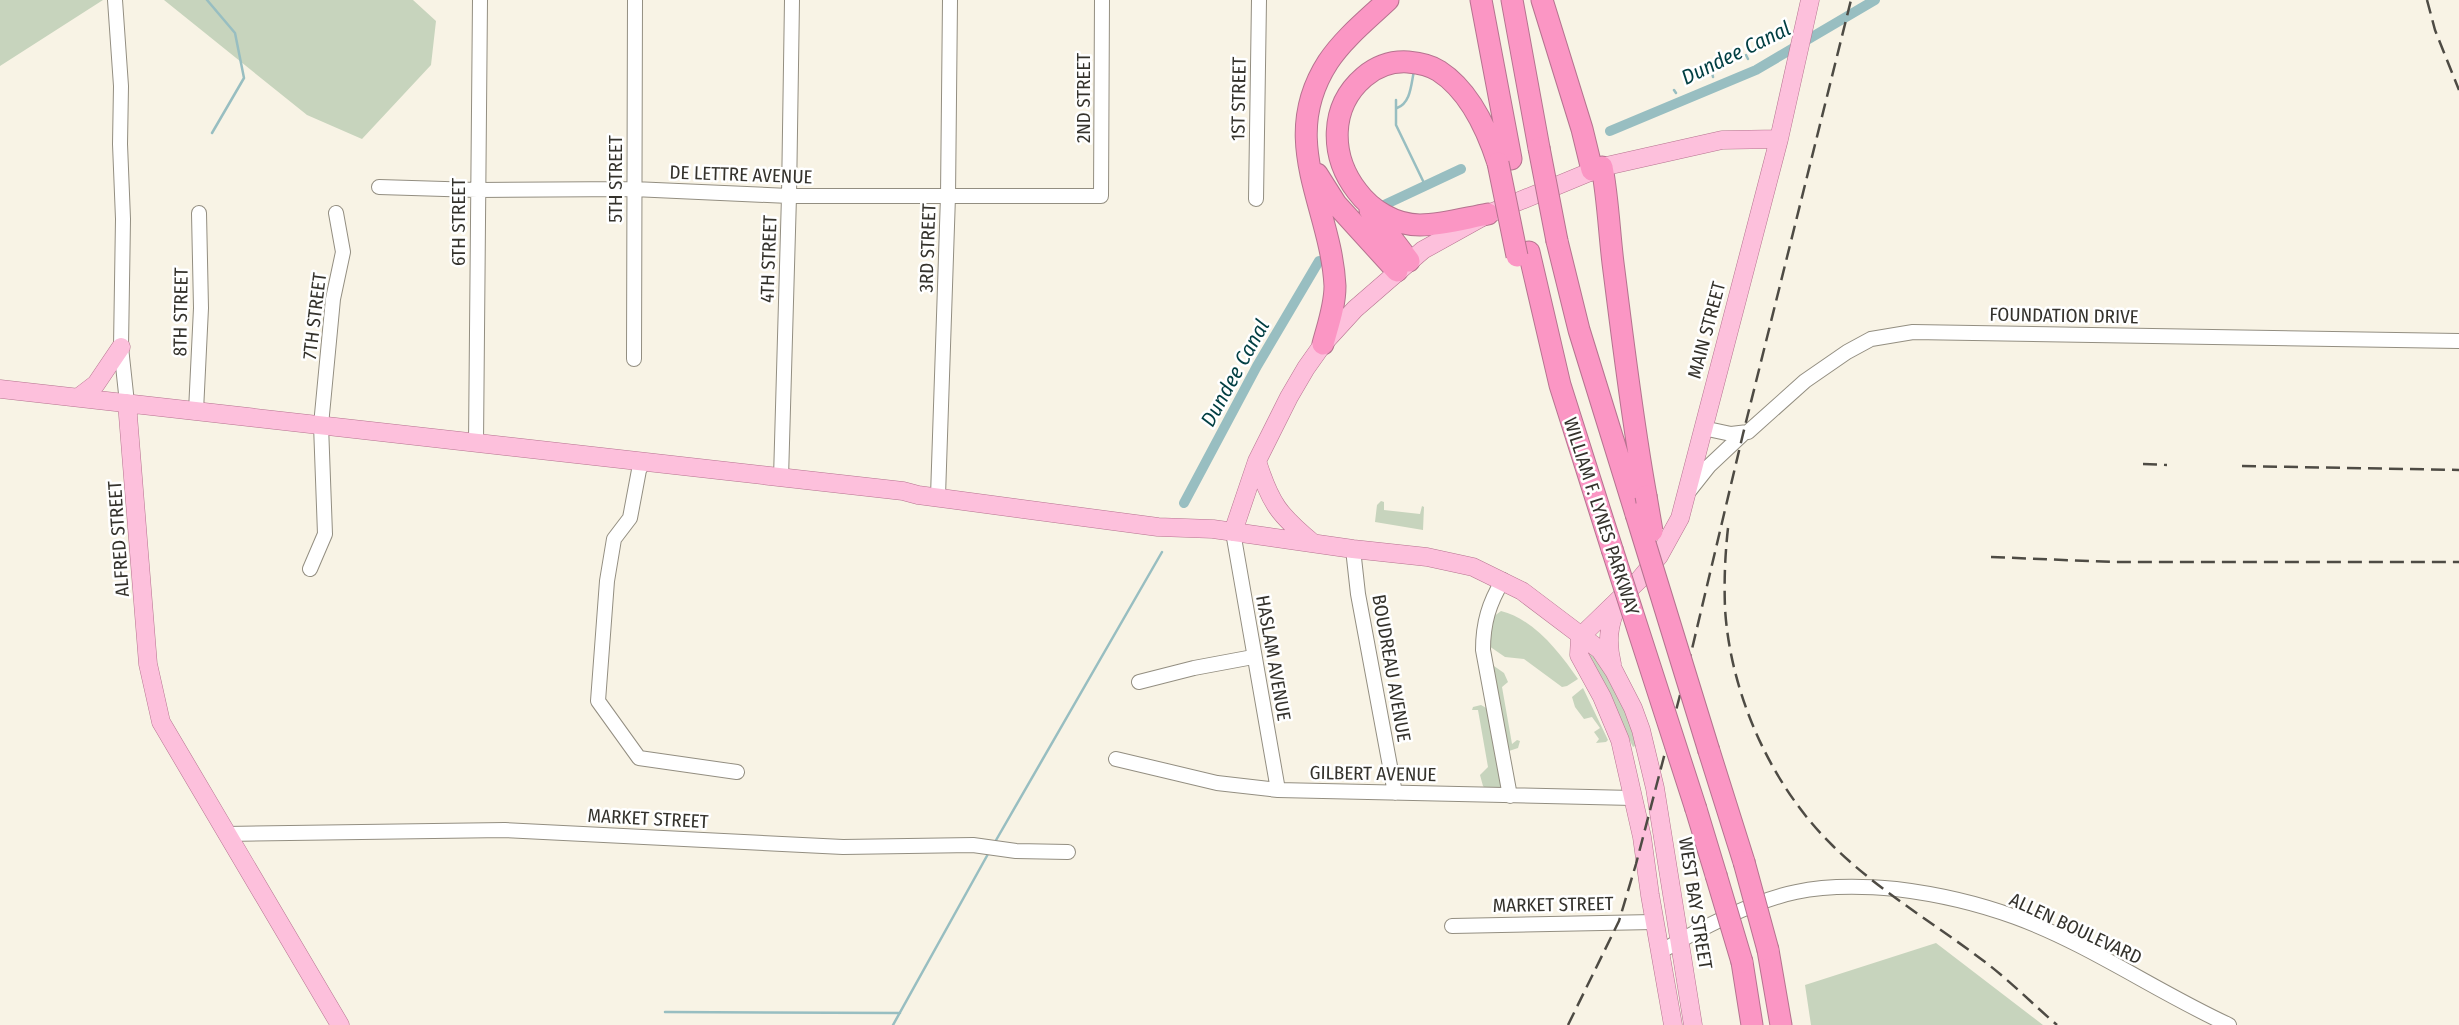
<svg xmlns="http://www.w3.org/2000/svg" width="2459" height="1025" font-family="'Fira Sans Condensed',sans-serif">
	<rect width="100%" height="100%" fill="#f8f3e5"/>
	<path fill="#c7d4bd" d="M0,0H103L0,66Z
		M164,0H413L436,21L431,65L362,139L307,115Z
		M1381,501L1384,502V510L1420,514L1422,506L1424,507L1423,530L1375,522L1377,505Z
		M1501,611C1534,619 1560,653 1578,679L1567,686L1562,687L1524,659L1505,657L1489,646L1493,617Z
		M1585,649C1611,667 1629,715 1637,745L1633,747Z
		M1494,666L1504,673L1508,682L1502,687L1512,744L1517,740L1520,741L1518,748L1509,751L1493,668Z
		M1583,688L1608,740L1606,742L1596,743L1599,739L1594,732L1600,728L1592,717L1584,719L1575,707L1572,697Z
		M1481,705L1488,709L1502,783L1499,789L1487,790L1483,786L1480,775L1488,767L1478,710H1472L1473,707Z
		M1936,943L2043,1025H1811L1805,985Z"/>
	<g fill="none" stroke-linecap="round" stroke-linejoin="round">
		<path stroke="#98bec1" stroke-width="2.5" d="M207,0L235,33L244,78L212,133
			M1746,55L1748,59
			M1712,72L1713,77
			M1674,90L1676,93
			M1396,100V125L1425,185
			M1397,108C1411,103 1411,84 1414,71
			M995,842L1162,552
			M665,1012L900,1013
			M893,1025L988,854"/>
		<path stroke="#98bec1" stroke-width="10" d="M1610,131L1756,70L1875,0
			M1382,206L1461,169
			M1184,503L1257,366L1319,261"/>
		<defs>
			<path id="minor" d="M115,0L121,86L120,144L123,219L121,347L127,403
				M379,187L477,190L633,189L789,196H1101L1102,0
				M1256,199L1259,0
				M634,359L635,0
				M196,411L201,308L199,213
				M1703,428L1731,434L1748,432L1805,381L1847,352L1871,339L1913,332L2459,341
				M476,443L480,0
				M644,462L639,470L630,518L614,539L607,581L598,701L639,758L737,772
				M781,478L789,196L792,0
				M1690,490L1709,466L1743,434
				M938,496L948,196L950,0
				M1233,532L1278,790
				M1353,549L1358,594L1395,793
				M310,569L325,534L321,425L333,299L343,252L336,213
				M1503,580C1489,603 1483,623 1483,650L1510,796
				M1139,682L1194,668L1253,657
				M1116,759L1217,783L1278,790L1633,798
				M226,834L505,830L843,847L973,845L1016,851L1068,852
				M1452,926L1654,922
				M1660,952C1698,930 1752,901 1796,892C1829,885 1863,886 1896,889C1937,894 1977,903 2015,917C2089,944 2157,992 2229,1025"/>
			<path id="major" d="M0,389L903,491L918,495L1158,527L1213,529L1353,549L1427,557L1473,567L1522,591L1600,650L1614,671L1633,708L1641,730L1655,788L1693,1025
				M79,397L96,384L121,347
				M127,403L148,664L161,722L340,1025
				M1257,461C1270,503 1279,515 1313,543
				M1233,532L1257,461L1289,397L1306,368L1323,344L1355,309L1423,250L1488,214L1602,167L1722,140L1779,139
				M1612,664C1607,643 1608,626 1617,606
				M1673,1025L1650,895L1642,837L1620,740L1602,697L1579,655L1580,637L1639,580L1659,556L1680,518L1779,139L1810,0"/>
			<path id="highway" d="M1481,0L1511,159
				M1512,0L1539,148
				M1542,0L1582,129L1592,170
				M1602,167C1608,199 1609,230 1613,263C1623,341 1632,419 1646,496
				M1317,174L1336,204L1397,271
				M1370,210L1409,261
				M1488,214C1466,218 1442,225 1420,225C1395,225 1371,210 1357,191C1330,156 1329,107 1364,77C1377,66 1392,61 1408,62C1419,63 1430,65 1439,71C1470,91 1487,129 1498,163
				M1557,241L1579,330L1636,514
				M1529,252L1560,385L1612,549
				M1323,344C1328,325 1335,306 1335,286C1331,206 1277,141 1328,62C1344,38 1368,19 1388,0
				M1709,751L1744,862
				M1696,809L1716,875
				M1768,950L1781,1025
				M1742,962L1752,1025"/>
		</defs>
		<use href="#minor" stroke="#938e81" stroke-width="16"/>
		<use href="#major" stroke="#b5738f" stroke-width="19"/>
		<use href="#highway" stroke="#b5738f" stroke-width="23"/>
		<use href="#minor" stroke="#fff" stroke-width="14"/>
		<use href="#major" stroke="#fdc0dc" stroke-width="18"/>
		<use href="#highway" stroke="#fb96c4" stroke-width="21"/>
		<path stroke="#4e4b44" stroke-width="2.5" stroke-dasharray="14 7" stroke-linecap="butt" d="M2427,0L2435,30L2459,90
			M2143,464L2167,465
			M2242,466L2459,470
			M1728,528C1725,555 1724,581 1725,608C1730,693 1771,786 1833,846C1880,892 1937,925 1989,965C2013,984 2034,1005 2057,1025
			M1991,557L2114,562H2459
			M1568,1025L1619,921L1636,864L1692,649L1743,434L1851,0"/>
		<defs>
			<path id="highway-bridge" d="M1539,148L1557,241
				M1498,163L1517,256
				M1646,496L1652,531
				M1636,514L1709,751
				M1612,549L1696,809
				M1744,862L1768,950
				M1716,875L1742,962"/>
		</defs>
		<use href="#highway-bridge" stroke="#b5738f" stroke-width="23" stroke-linecap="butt"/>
		<use href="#highway-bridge" stroke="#fb96c4" stroke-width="21"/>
	</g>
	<g text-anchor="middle" stroke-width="5" stroke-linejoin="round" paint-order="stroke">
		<g font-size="19" fill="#34322c" stroke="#fff">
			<text transform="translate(1083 98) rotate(-90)" y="7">2ND STREET</text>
			<text transform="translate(1238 99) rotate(-89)" y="7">1ST STREET</text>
			<text transform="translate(741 174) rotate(2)" y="7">DE LETTRE AVENUE</text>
			<text transform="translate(615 179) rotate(-90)" y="7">5TH STREET</text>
			<text transform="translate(458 222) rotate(-90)" y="7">6TH STREET</text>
			<text transform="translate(927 248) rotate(-88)" y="7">3RD STREET</text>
			<text transform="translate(768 259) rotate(-88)" y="7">4TH STREET</text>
			<text transform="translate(180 312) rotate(-89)" y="7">8TH STREET</text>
			<text transform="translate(2064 315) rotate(1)" y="7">FOUNDATION DRIVE</text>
			<text transform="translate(314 316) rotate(-83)" y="7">7TH STREET</text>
			<text transform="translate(1706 330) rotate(-75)" y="7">MAIN STREET</text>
			<text transform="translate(1602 516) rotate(72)" y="7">WILLIAM F. LYNES PARKWAY</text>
			<text transform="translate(118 539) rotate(-94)" y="7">ALFRED STREET</text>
			<text transform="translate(1274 658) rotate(80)" y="7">HASLAM AVENUE</text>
			<text transform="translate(1392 668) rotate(80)" y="7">BOUDREAU AVENUE</text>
			<text transform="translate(1373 773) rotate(1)" y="7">GILBERT AVENUE</text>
			<text transform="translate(648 818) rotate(3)" y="7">MARKET STREET</text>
			<text transform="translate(1696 903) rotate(81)" y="7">WEST BAY STREET</text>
			<text transform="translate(1553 904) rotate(-1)" y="7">MARKET STREET</text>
			<text transform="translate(2076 928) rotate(25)" y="7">ALLEN BOULEVARD</text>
		</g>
		<g font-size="21" font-style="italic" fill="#003e42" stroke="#fff">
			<text transform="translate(1736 53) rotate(-26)" y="7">Dundee Canal</text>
			<text transform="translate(1235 373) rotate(-61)" y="7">Dundee Canal</text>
		</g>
	</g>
</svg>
